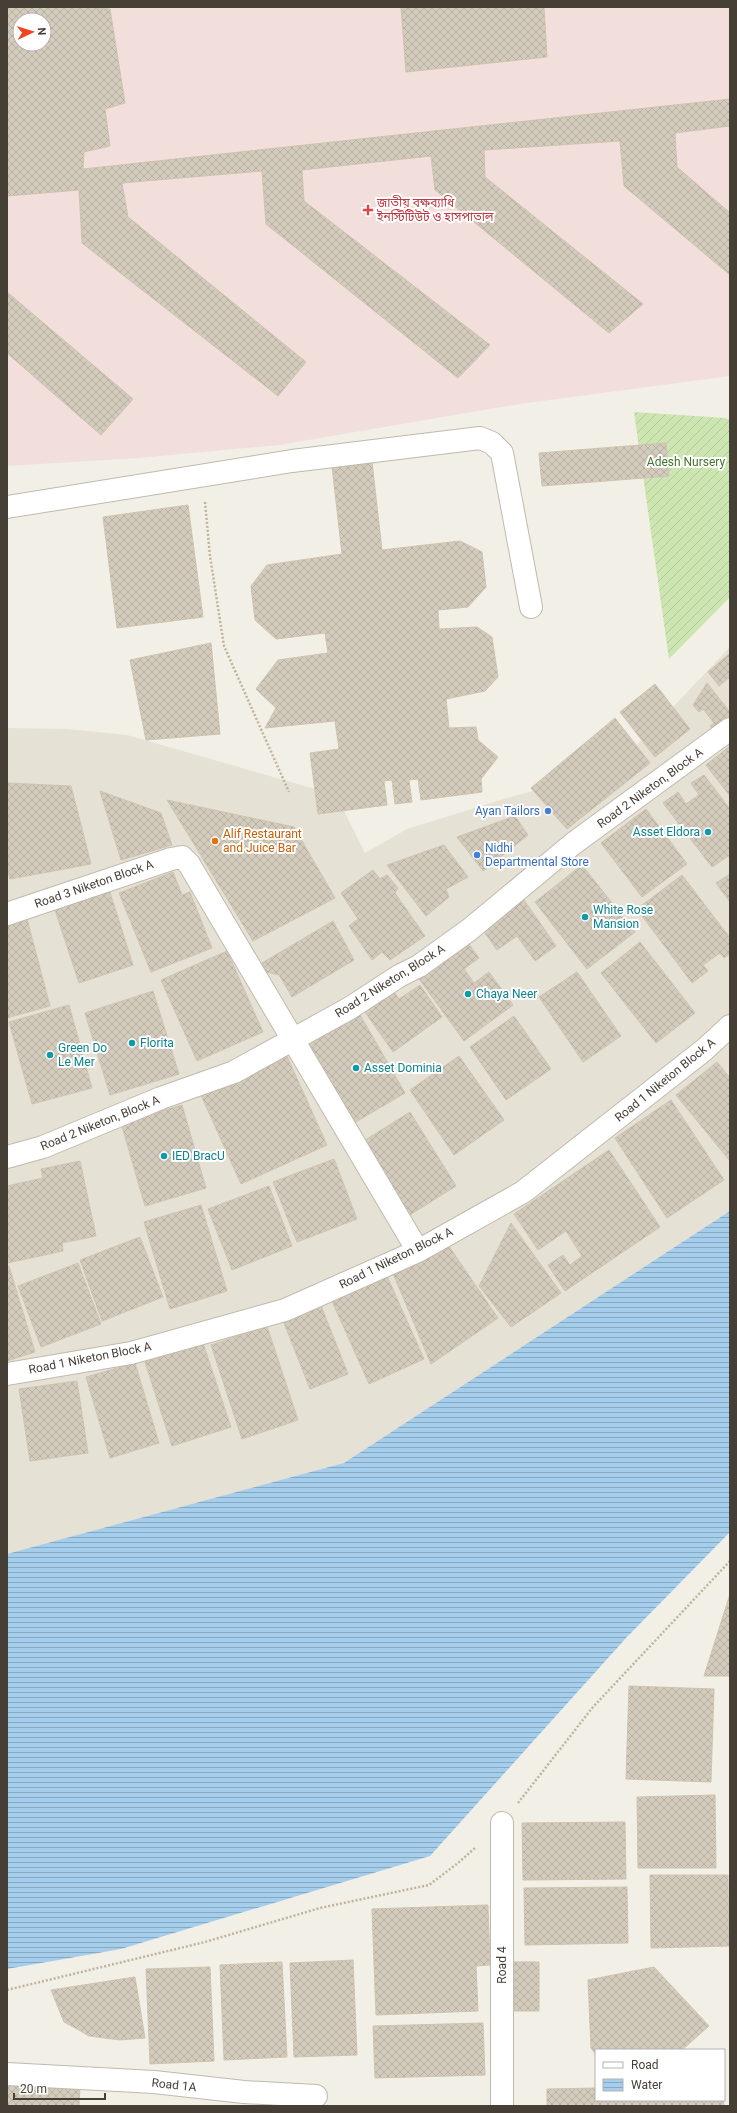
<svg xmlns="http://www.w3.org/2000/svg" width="737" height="2113" font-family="Roboto,'Noto Sans Bengali',sans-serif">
	<defs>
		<pattern id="garden-furrows" width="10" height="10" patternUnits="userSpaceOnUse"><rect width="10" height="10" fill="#cce5b1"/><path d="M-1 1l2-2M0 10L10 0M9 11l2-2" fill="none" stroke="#b1c699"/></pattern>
		<pattern id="water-rules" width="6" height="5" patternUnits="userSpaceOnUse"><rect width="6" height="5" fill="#a5cdec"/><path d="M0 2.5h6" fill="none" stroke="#88a8c0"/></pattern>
		<pattern id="building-cross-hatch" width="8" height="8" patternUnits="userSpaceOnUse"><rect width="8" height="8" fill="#d3cbbc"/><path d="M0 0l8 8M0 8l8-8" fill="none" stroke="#b6afa2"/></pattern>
	</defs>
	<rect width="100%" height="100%" fill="#f2efe6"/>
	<path fill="#e6e1d5" d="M730,647V1246L381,1478L7,1581V728L67,729L127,735L336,795L365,853L407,829L507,798L580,778L594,790Z"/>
	<path fill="#f2deda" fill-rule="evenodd" d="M7,7H730V376L519,404L279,445L138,458L7,466ZM20,20H44V44H20Z"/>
	<path fill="url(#garden-furrows)" d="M634,412L725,418L730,420V597L669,659Z"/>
	<path fill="url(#water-rules)" d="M730,1211V1532L626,1638L430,1856L121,1949L7,1969V1554L344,1463Z"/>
	<path fill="url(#building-cross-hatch)" stroke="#cec3b0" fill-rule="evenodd" d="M7,7H85L110,9L125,103L105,109L110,146L84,152L83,169L730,99V126L675,133L677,167L730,213V275L624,186L620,141L484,150L485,177L643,304L609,333L435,190L431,156L302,170L304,201L490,345L458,378L266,224L262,171L122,183L128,217L306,362L278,396L82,243L79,190L7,196ZM20,20H44V44H20Z
		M401,7H544L547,57L406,72Z
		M7,292L133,399L101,435L7,353Z
		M666,443L669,476L542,486L539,453Z
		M371,453L382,550L460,541L482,552L486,587L468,607L438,610L439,629L477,627L492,637L498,677L485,691L446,699L449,728L476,727L478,740L498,757L481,779L482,792L421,800L418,779L409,780L412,802L395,804L392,780L384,781L387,805L318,814L310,753L339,749L335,721L265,728L276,708L256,689L278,660L328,653L325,633L276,639L255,620L251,586L267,565L342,554L331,458Z
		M188,505L203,617L117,628L103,517Z
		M211,643L220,734L146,740L130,660Z
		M729,654L730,677L719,686L708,672Z
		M707,683L730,712V724L717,734L710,726L714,723L703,709L699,712L693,705Z
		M655,684L690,729L655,757L620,712Z
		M615,718L650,763L567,829L531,788Z
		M730,746V796L706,765Z
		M704,775L730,809V855L712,867L663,803L678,792L686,804L699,795L691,783Z
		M7,783L71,786L91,864L10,879L7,867Z
		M100,791L161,813L172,845L121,860Z
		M167,800L294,827L335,898L253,941Z
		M646,809L687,864L642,897L601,843Z
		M515,816L528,835L483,871L457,837Z
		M444,845L468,877L446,889L449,897L426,916L387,865Z
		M582,865L635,932L587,969L535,902Z
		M373,870L380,879L387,875L398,888L395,893L425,936L390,960L382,952L372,960L349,926L358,919L341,893Z
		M173,872L182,895L190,892L212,948L151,972L119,893Z
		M730,874V902L716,883Z
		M682,875L730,938V954L724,958L720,953L703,965L708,971L692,983L637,909Z
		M107,883L133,965L79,983L52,901Z
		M524,900L556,946L535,961L517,936L497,950L482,929Z
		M27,919L50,1006L7,1018V925Z
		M333,921L354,960L292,997L279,975L266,972L262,963Z
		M458,929L479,958L464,969L474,983L489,972L513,1005L464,1041L409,965Z
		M640,942L695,1013L656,1043L601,973Z
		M227,951L263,1032L197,1061L161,980Z
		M577,972L621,1036L583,1062L539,997Z
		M420,985L442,1017L393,1052L365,1012L394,992L399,999Z
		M153,991L179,1074L110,1095L85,1013Z
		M69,1005L92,1088L32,1104L9,1022Z
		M359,1013L405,1093L354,1123L308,1043Z
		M514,1016L551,1069L506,1100L470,1047Z
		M286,1054L327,1145L241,1184L200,1093Z
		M459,1056L504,1120L454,1155L410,1090Z
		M717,1062L730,1078V1161L676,1095Z
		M671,1100L724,1180L667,1218L615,1138Z
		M182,1105L206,1188L145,1206L121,1123Z
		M410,1112L456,1186L405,1218L359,1144Z
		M609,1150L660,1227L565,1291L548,1265L563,1255L570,1265L582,1256L566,1231L538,1250L514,1214Z
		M334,1159L357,1219L297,1242L273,1182Z
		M80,1161L96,1236L62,1243L63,1251L7,1263V1186L43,1178L41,1169Z
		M269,1186L292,1246L232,1270L208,1209Z
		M201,1205L227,1291L170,1309L144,1222Z
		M511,1223L561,1293L511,1327L479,1286Z
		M140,1237L163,1297L102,1321L80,1260Z
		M446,1242L498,1318L431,1364L392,1271Z
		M78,1263L101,1324L41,1347L18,1286Z
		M9,1266L35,1352L7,1361V1267Z
		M387,1276L424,1359L369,1384L332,1301Z
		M320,1303L348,1374L310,1389L282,1318Z
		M267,1326L298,1420L242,1439L211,1345Z
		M203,1343L231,1427L172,1446L145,1362Z
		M135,1363L159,1443L110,1458L86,1377Z
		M77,1381L88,1453L30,1461L19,1389Z
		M730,1594V1676H704Z
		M629,1686L714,1689L711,1782L626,1779Z
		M715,1795L716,1868H638L637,1797Z
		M625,1822L626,1879L523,1880L522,1823Z
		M650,1875H728L729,1946L651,1948Z
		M627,1887L628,1943L525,1945L524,1888Z
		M488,1905L490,1965L476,1966L478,2011L376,2015L372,1909Z
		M353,1960L357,2055L294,2057L290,1963Z
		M282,1962L287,2057L224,2060L220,1965Z
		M513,1962H539V2011H514Z
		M210,1967L214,2061L150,2064L146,1969Z
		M654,1967L709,2026L682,2050H596V2055L591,2048L588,1980Z
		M135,1977L145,2038L120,2040L89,2036L77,2029L64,2022L51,1990Z
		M483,2023L485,2075L375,2078L373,2026Z
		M7,2085L80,2087L79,2106H7Z
		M596,2088V2100H723L724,2106H547V2089Z"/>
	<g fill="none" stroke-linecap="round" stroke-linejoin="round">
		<defs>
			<path id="minor" d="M7,507L292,461L480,438L492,443L502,453L531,607
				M7,914L171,859L182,857L189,864L418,1251
				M7,1157L43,1147L161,1098L234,1072L350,1008L399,976L419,966L469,930L574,843L730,729
				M7,1374L131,1353L285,1310L418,1251L523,1192L704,1050L730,1026
				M7,2074L154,2082L244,2092L316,2096
				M502,2106V1823"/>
		</defs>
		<use href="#minor" stroke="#c0baac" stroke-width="24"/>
		<path stroke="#beb39b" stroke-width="2.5" stroke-dasharray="2 2" stroke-linecap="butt" d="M205,502L210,556L224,646L289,792
			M518,1803L593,1707L730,1561
			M7,1990L205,1942L320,1908L429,1885L458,1863L475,1848"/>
		<use href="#minor" stroke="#fff" stroke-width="22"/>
	</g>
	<path fill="#e0444e" stroke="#fff" stroke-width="1.5" d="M366 204h4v4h4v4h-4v4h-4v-4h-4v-4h4z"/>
	<g fill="#3f7fe0" stroke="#fff" stroke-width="1.5">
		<circle cx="548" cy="811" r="4"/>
		<circle cx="477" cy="855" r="4"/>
	</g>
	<g fill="#0f9aa8" stroke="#fff" stroke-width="1.5">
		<circle cx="708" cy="832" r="4"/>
		<circle cx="585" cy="917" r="4"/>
		<circle cx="468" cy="994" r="4"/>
		<circle cx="132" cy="1043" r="4"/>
		<circle cx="50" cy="1055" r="4"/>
		<circle cx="356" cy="1068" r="4"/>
		<circle cx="164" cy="1156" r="4"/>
	</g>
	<circle fill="#e8710a" stroke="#fff" stroke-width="1.5" cx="215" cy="841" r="4"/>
	<g text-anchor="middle" stroke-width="4" stroke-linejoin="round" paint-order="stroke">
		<g font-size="12" fill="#be3a42" stroke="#fff" text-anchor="start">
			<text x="377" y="207">জাতীয় বক্ষব্যাধি<tspan x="377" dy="14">ইনস্টিটিউট ও হাসপাতাল</tspan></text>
		</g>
		<g font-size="12" fill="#45732c" stroke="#fff">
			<text x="686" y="466">Adesh Nursery</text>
		</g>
		<g font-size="12" fill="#453f36" stroke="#fff">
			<text transform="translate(650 788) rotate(-36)" y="4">Road 2 Niketon, Block A</text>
			<text transform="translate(94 884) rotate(-19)" y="4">Road 3 Niketon Block A</text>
			<text transform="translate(390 981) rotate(-32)" y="4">Road 2 Niketon, Block A</text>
			<text transform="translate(665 1080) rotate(-39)" y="4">Road 1 Niketon Block A</text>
			<text transform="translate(100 1123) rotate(-22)" y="4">Road 2 Niketon, Block A</text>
			<text transform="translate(396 1258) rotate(-26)" y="4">Road 1 Niketon Block A</text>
			<text transform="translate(90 1358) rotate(-11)" y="4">Road 1 Niketon Block A</text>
			<text transform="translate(502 1965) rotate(-90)" y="4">Road 4</text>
			<text transform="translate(174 2085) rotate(6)" y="4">Road 1A</text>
		</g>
		<g font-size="12" fill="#366cbe" stroke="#fff" text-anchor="end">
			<text x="540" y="815">Ayan Tailors</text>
			<text x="485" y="852" text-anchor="start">Nidhi<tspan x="485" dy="14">Departmental Store</tspan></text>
		</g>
		<g font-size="12" fill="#0d838f" stroke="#fff" text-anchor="start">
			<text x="700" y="836" text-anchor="end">Asset Eldora</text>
			<text x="593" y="914">White Rose<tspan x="593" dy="14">Mansion</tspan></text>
			<text x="476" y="998">Chaya Neer</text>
			<text x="140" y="1047">Florita</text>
			<text x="58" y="1052">Green Do<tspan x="58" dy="14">Le Mer</tspan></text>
			<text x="364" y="1072">Asset Dominia</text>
			<text x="172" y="1160">IED BracU</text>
		</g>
		<g font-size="12" fill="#c56008" stroke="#fff" text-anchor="start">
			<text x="223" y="838">Alif Restaurant<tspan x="223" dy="14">and Juice Bar</tspan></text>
		</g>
	</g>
	<rect width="737" height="2113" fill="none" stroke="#453f36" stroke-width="16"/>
	<rect x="595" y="2049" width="130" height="52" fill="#ffffff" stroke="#b5b2af"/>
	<rect x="603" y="2062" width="20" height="6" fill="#ffffff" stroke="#b5b2af"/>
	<text x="631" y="2069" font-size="12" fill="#453f36">Road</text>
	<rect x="603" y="2079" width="20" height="12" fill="url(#water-rules)" stroke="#b5b2af"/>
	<text x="631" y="2089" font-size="12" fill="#453f36">Water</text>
	<g transform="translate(32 32) rotate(86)"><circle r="19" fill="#ffffff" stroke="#b5b2af"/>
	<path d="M0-3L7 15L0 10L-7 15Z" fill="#ef4621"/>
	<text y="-6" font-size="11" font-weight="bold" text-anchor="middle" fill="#453f36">N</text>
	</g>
	<path d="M14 2093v6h91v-6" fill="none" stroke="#453f36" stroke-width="2"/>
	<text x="20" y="2093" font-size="12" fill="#453f36" stroke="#ffffff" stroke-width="3" paint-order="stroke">20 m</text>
</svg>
